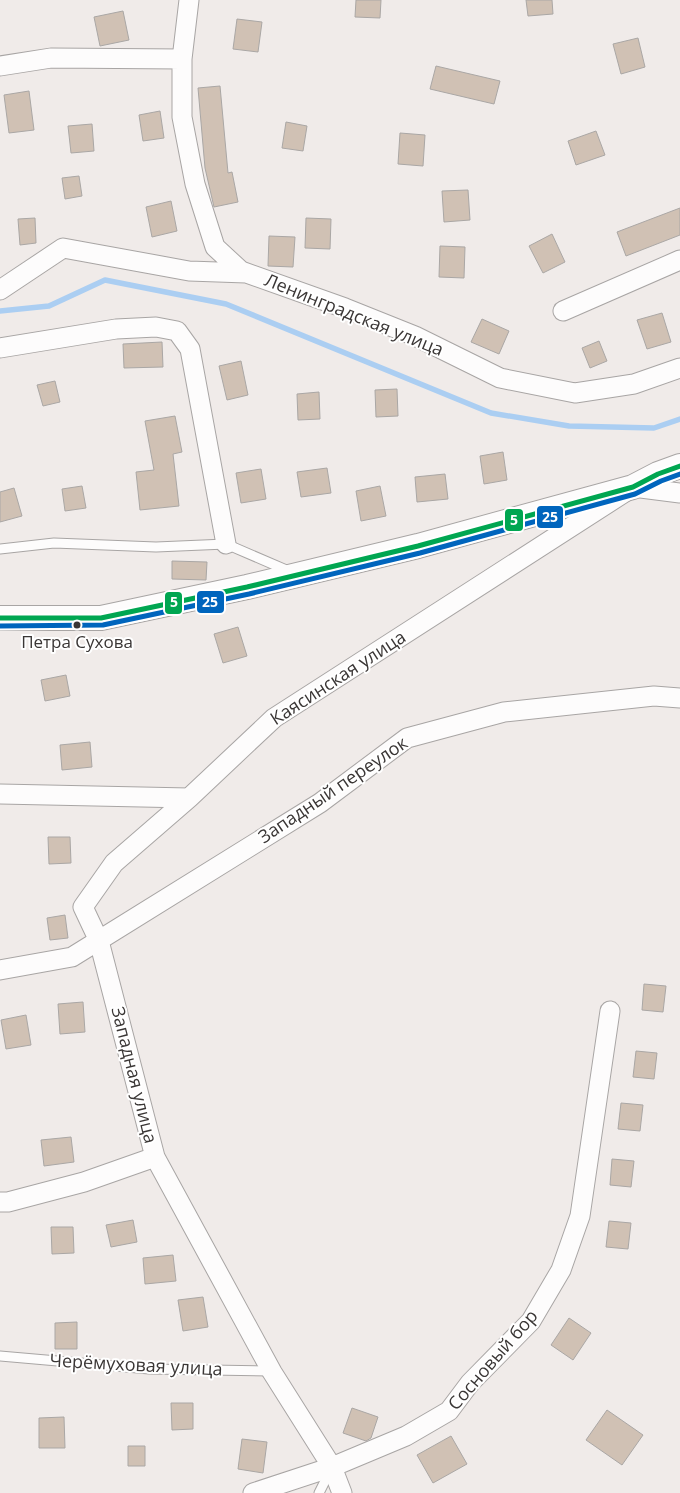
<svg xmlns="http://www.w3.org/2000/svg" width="680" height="1493" font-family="'Open Sans',sans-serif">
	<rect width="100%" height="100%" fill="#f0ebe9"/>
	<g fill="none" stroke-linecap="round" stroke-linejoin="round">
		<path stroke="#abcef2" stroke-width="5.5" d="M0,311L49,306L105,280L226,304L491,413L569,426L654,428L680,419"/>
	</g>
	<path fill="#d0c1b4" stroke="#aaa7a5" d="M356,0H381L380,18L355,17Z
		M526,0H552L553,14L528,16Z
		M123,11L129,40L100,46L94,17Z
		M237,19L262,22L258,52L233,49Z
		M638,38L645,67L621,74L613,44Z
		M436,66L500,81L494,104L430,89Z
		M220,86L228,173L232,172L238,202L214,207L205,168L198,88Z
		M29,91L34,130L9,133L4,95Z
		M160,111L164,138L143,141L139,115Z
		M286,122L307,126L303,151L282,148Z
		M92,124L94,151L71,153L68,126Z
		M596,131L605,155L576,165L568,141Z
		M400,133L425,135L423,166L398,164Z
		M79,176L82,196L65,199L62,178Z
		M468,190L470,220L444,222L442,191Z
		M171,201L177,231L152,237L146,207Z
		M680,208V235L626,256L617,232Z
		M35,218L36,243L20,245L18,219Z
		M306,218L331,219L330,249L305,248Z
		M552,234L565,262L543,273L529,246Z
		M269,236L295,237L293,267L268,266Z
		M440,246L465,247L464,278L439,277Z
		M662,313L671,342L647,349L637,320Z
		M482,319L509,331L499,354L471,342Z
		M599,341L607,361L590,368L582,348Z
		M162,342L163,367L124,368L123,344Z
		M241,361L248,395L227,400L219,366Z
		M55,381L60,402L43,406L37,385Z
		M397,389L398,416L376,417L375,390Z
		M319,392L320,419L298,420L297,394Z
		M175,416L182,452L173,454L179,506L140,510L136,472L154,470L145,421Z
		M503,452L507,480L484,484L480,456Z
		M327,468L331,493L301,497L297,472Z
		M261,469L266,499L241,503L236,473Z
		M445,474L448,499L417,502L415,477Z
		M82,486L86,508L65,511L62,489Z
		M380,486L386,516L361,521L356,491Z
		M14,488L22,516L0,522V492Z
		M172,561L207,562L206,580L172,579Z
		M238,627L247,656L223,663L214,634Z
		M66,675L70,696L45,701L41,680Z
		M90,742L92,767L62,770L60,745Z
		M48,837H70L71,863L49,864Z
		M65,915L68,938L50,940L47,918Z
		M644,984L666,986L663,1012L642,1010Z
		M83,1002L85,1032L60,1034L58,1004Z
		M26,1015L31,1045L6,1049L1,1020Z
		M636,1051L657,1053L654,1079L633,1077Z
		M621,1103L643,1105L640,1131L618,1129Z
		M71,1137L74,1162L44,1166L41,1140Z
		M612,1159L634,1161L631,1187L610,1185Z
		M133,1220L137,1242L111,1247L106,1225Z
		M609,1221L631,1223L628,1249L606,1247Z
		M51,1227H73L74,1253L52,1254Z
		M173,1255L176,1281L145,1284L143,1258Z
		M203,1297L208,1327L183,1331L178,1300Z
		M569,1318L591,1333L573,1360L551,1345Z
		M77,1322V1349H55V1323Z
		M171,1403H193V1429L172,1430Z
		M352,1408L378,1417L371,1438L366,1441L343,1433Z
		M607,1410L643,1435L622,1465L586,1440Z
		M64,1417L65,1448H39V1418Z
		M451,1436L467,1464L433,1483L417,1455Z
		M242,1439L267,1442L263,1473L238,1469Z
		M128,1446H145V1466H128Z"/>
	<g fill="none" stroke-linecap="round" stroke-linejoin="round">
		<defs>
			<path id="service" d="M0,549L54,543L156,547L226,544L291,572
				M0,1356L149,1369L272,1371
				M319,1493L331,1469"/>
			<path id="minor" d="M189,0L182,59V117L195,184L215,247L241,271L345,308L415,336L500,378L575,393L634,384L680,368
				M0,66L51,58L182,59
				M0,290L63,248L189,271L246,273
				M563,311L680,260
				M0,348L116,329L156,327L177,331L190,349L226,544
				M0,794L189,798L274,718L633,487L680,493
				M189,798L114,863L83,907L99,941L155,1157L272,1372L332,1467L406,1436L449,1411L470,1383L531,1321L561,1270L580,1216L610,1011
				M0,970L72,957L320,803L407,738L504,712L654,696L680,698
				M0,1202H8L84,1182L155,1157
				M253,1493L332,1467L342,1493"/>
			<path id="tertiary" d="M0,618H101L247,587L418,546L633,487L658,474L680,466"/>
		</defs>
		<use href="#service" stroke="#a8a5a4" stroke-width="11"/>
		<use href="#minor" stroke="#a8a5a4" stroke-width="21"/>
		<use href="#tertiary" stroke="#a8a5a4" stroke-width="26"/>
		<use href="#service" stroke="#fdfcfc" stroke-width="9"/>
		<use href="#minor" stroke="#fdfcfc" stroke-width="19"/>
		<use href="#tertiary" stroke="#fdfcfc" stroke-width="24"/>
		<defs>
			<path id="bus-1" d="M0,618H101L247,587L418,546L633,487L658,474L680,466"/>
			<path id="bus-2" d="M0,626L103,625L249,594L420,553L635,494L661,481L680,474"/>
		</defs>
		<use href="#bus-1" stroke="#fff" stroke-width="9"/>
		<use href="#bus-2" stroke="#fff" stroke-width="9"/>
		<use href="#bus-1" stroke="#00a651" stroke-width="5"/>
		<use href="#bus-2" stroke="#0065bd" stroke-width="5"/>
	</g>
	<circle fill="#3a3635" stroke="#fff" stroke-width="2" cx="77" cy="625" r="4.5"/>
	<g text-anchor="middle" stroke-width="4" stroke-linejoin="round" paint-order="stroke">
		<g font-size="17" fill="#3a3635" stroke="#fff">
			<text x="77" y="648">Петра Сухова</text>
		</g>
		<g font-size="18" fill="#3a3635" stroke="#fff">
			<text transform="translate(354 315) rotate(22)" y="6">Ленинградская улица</text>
			<text transform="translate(338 678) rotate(-33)" y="6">Каясинская улица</text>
			<text transform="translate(333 790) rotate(-34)" y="6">Западный переулок</text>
			<text transform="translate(134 1075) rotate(76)" y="6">Западная улица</text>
			<text transform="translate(493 1360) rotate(-49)" y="6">Сосновый бор</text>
			<text transform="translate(136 1365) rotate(3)" y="6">Черёмуховая улица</text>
		</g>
	</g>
	<g stroke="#fff" stroke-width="2">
		<rect x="536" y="505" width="28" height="24" rx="5" fill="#0065bd"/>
		<rect x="504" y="508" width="20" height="24" rx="5" fill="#00a651"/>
		<rect x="196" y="590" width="29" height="24" rx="5" fill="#0065bd"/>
		<rect x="164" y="591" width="19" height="24" rx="5" fill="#00a651"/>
	</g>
	<g font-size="14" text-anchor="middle" font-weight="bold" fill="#fff">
		<text x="550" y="522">25</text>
		<text x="514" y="525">5</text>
		<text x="210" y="607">25</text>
		<text x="174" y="607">5</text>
	</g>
</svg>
